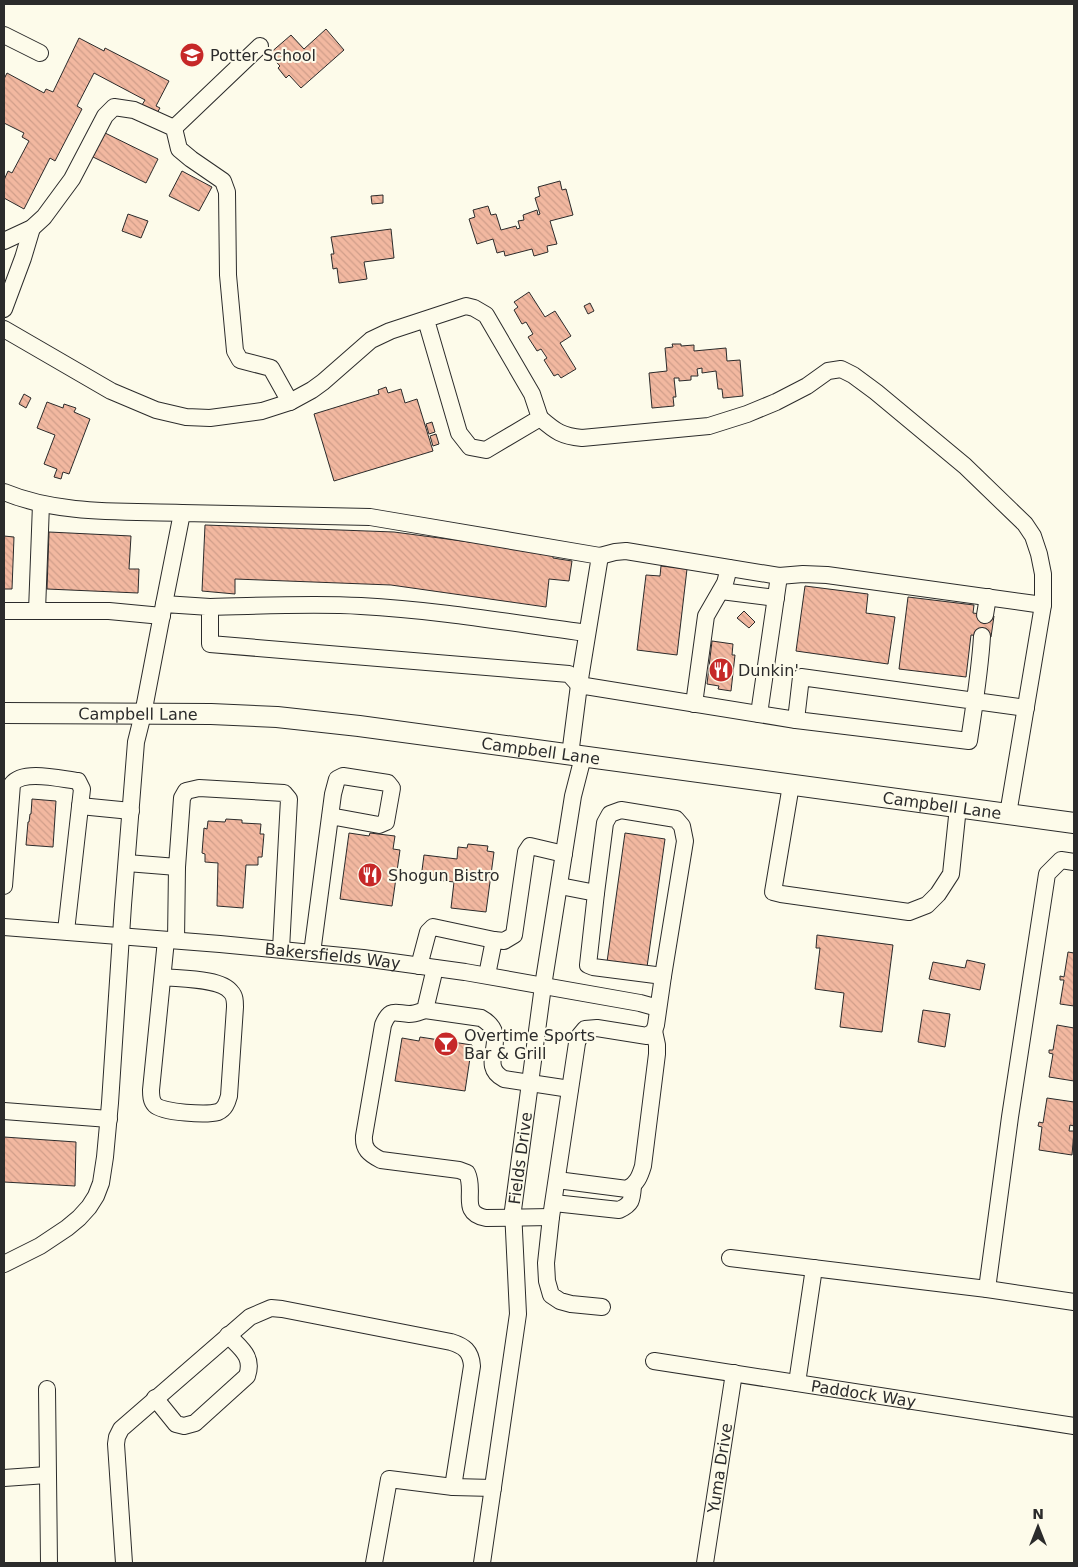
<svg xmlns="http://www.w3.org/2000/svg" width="1078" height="1567" font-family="'DejaVu Sans',sans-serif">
	<defs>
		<pattern id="building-back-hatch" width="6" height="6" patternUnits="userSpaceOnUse" patternTransform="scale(1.25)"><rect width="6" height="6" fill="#f2b8a0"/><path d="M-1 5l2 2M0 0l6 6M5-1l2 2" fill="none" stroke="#d09e8a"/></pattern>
	</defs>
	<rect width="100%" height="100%" fill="#fdfbea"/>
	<path fill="url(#building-back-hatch)" stroke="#2b2b2b" d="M326,29L344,50L301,88L289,75L286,78L278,68L280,66L269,54L291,35L304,49Z
		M79,38L104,51L105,48L169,81L156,106L160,108L157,113L142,105L145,100L94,73L77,106L82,109L55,161L50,158L24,209L4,198V180L8,171L12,173L29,141L22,137L24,133L4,123V79L7,73L44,93L46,89L53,92Z
		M101,131L158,159L146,183L89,155Z
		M182,171L212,187L199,211L169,196Z
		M560,181L562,190L566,189L573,215L550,221L557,244L547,246L548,252L534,256L532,249L505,256L504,251L497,253L493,239L477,244L469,219L475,217L473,210L488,206L491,215L496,214L501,230L516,226L517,229L520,228L518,221L524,220L523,215L537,210L538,215L540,214L535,198L540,196L538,187Z
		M383,195V203L372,204L371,196Z
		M128,214L148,221L141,238L122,231Z
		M391,229L394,258L364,262L367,279L339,283L337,268L333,269L331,254H334L331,237Z
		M529,292L545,317L555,311L571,336L560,343L576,369L561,378L558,374L554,376L544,360L547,358L541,349L537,351L528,337L533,334L526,322L522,324L514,310L518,307L514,302Z
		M590,303L594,311L588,314L584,306Z
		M672,344H681V346L694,345V351L726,348L727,361L740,360L743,396L723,398L722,389H718L716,371L702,373V368L697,369L698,376H691V380L679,381V378H674L676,397H673L674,406L652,408L649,373L667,371L665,348L673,347Z
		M386,387L388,393L401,389L405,403L417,399L433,451L334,481L314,414L379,394L378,390Z
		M24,394L31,398L26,408L19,404Z
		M47,402L63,408L64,404L76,408L74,412L90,419L69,474L63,472L61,479L54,477L57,469L44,464L55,435L37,428Z
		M432,422L435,432L429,434L426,424Z
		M436,434L439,444L433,446L430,436Z
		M205,525L394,532L553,553V558L572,561L569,581L549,579L546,607L391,585L235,579V594L202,591Z
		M49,532L131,536L129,569H139L138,593L47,589Z
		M4,536L14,537L12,589H4Z
		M661,566L687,569L677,655L637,650L646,575L660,576Z
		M805,586L868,594L866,613L895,617L888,664L796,651Z
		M908,597L974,605L973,613L994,616L991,637L971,635L966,677L899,669Z
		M744,611L755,622L749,628L737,618Z
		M712,641L733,644L732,655H735L731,691L718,689L719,686L707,684Z
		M32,799L56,801L53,847L26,845L28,822H29L30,814H31Z
		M226,819L242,820V823L261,824L260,834H264L262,857H258V865H246L243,908L217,906L218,863L205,862V854L202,853L204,828L207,829L208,821L225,822Z
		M349,833L369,836L370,833L395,836L393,849L400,850L392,906L340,899Z
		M625,833L665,839L647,967L607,962Z
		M468,844L488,846L487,851L494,852L486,912L451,908L454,882L421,878L424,855L457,859L458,847L467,848Z
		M817,935L893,945L882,1032L840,1027L844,993L815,989L820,948H816Z
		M1068,952L1074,953V1006L1060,1004L1064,980H1060V976L1064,977Z
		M967,960L985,964L980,990L929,979L933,962L965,968Z
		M923,1010L950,1014L945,1047L918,1042Z
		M1057,1025L1074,1028V1081L1049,1077L1053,1054L1049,1053V1050H1053Z
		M420,1037L472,1045L465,1091L395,1081L402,1038L419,1041Z
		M1047,1098L1074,1102V1126L1070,1125L1069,1131H1074L1072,1155L1039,1150L1042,1127L1038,1126L1039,1122L1043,1123Z
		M4,1137L76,1142L75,1186L4,1182Z"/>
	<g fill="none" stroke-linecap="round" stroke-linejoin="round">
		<defs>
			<g id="minor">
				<path d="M4,35L40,53"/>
				<path d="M174,128L260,46"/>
				<path d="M4,241L32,228L44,217L72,179L105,116L114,107L134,110L174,128L179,149L191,159L223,181L227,192L228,275L235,351L240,360L271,368L290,402"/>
				<path d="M4,309L23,258L32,228"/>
				<path d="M4,329L111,391L156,410L186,417L210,418L262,411L290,402L312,390L323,382L371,340L390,331L466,306L474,308L486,315L532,394L540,418L486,450L470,447L459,433L426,320"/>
				<path d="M540,418C556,432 562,436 582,438L709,426L747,414L776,402L807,386L828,371L841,369L853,375L876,392L965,466L1025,524L1033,536L1039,554L1043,574V605L1008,814"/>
				<path d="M4,492C59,515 123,511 182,513"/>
				<path d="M600,556L615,552L626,551L779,576L759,714"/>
				<path d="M779,576L803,574L827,575L1043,605"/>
				<path d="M721,591L776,598"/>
				<path d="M164,604L182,513L370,517L600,556L579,685"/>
				<path d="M210,607C260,606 311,603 361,606C437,610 512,623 587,633"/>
				<path d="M4,611H109L162,616"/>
				<path d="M37,611L41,504"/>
				<path d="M985,615L988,597"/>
				<path d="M982,636C980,671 974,707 969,741L796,720L801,677L1026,708"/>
				<path d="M694,704L706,616L725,583L729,568"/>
				<path d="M570,755L579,685L796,720"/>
				<path d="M791,785L773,892L781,894L909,912L927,905L938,894L951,874L958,807"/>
				<path d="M80,806L131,811"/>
				<path d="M127,863L177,867L182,798L186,791L199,788L284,793L289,799L281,949"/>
				<path d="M4,886L12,784C23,769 61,779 78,781L82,789L66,931"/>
				<path d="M560,886L596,893L588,965L593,967L663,976L656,1025L654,1031L647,1036L597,1028L585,1029L580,1035L577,1043L551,1217L546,1263L547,1281L551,1295L560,1301L571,1304L602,1307"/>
				<path d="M596,893L605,823L610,814L621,810L676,819L682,826L685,841L663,976"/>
				<path id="s1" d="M4,927L220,944L363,958L465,972L640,1003L658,1008"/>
				<path d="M176,940L177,867"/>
				<path d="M312,953L333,794L337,779L343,776L388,783L392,788L386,822L379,825L330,816"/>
				<path d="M419,966L428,932L433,927L494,940"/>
				<path d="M435,968L425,1010C419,1012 415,1014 409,1014C394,1013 390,1008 383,1025L364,1136C363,1149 369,1154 381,1160L459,1170L467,1173C476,1192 459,1213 486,1218L551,1217"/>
				<path d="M487,975L494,940L504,941L514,935L526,852L530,846L564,854"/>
				<path d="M163,977C180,979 221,978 231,992C235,996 235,1001 235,1007L229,1096C227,1103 225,1109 218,1112C207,1115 163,1113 155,1105C151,1101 151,1095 151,1090L166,940"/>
				<path d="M425,1010L481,1018C514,1036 475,1064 504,1079L570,1089"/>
				<path d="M4,1111L109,1119"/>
				<path d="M557,1180L627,1189C637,1184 640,1176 643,1166L657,1054V1045L654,1031"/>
				<path d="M554,1203L619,1210C632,1204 632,1200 633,1186"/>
				<path d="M730,1258L987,1289L1074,1302"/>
				<path d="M4,1264L40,1246L67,1228L79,1218L89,1207L96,1196L101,1183L105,1157L110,1103L123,905L136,742L143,714L164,604L210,607V644L569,674L579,685"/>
				<path d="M987,1289L1010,1117L1047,874L1061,860L1074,862"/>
				<path id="s2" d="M654,1361L1074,1426"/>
				<path d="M797,1383L814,1268"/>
				<path d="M47,1389L49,1563"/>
				<path d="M155,1398L176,1424L184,1426L195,1423L247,1376C254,1356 240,1348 228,1335"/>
				<path d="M4,1478L47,1475"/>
				<path d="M453,1487L493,1488"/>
				<path d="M124,1563L116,1444L117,1437L121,1429L250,1317L271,1308L282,1309L451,1342C464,1346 471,1351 472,1366L453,1487L389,1479L374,1563"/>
				<path id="s3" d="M482,1563L518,1314L513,1210L543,986L573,796L583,757"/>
				<path id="s4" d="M705,1563L734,1373"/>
			</g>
			<g id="major">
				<path id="s5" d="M4,713L211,714L277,717L359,726L1074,823"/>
			</g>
		</defs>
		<use href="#minor" stroke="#2b2b2b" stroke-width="18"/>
		<use href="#major" stroke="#2b2b2b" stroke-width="22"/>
		<use href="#minor" stroke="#fdfbea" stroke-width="16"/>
		<use href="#major" stroke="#fdfbea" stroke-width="20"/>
	</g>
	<defs>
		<symbol id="school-disc" viewBox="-11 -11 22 22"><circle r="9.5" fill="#c62828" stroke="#fdfbea"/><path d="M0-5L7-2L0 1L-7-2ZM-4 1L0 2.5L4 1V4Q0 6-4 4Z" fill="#fff"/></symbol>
		<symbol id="restaurant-disc" viewBox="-11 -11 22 22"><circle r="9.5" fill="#c62828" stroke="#fdfbea"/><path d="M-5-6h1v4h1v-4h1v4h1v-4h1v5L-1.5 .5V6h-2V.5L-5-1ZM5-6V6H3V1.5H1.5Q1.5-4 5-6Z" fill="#fff"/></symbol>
		<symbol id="bar-disc" viewBox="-11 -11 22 22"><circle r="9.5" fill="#c62828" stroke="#fdfbea"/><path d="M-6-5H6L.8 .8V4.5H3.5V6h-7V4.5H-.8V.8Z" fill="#fff"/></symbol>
	</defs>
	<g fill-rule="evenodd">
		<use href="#school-disc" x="178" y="41" width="28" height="28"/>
		<use href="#restaurant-disc" x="707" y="656" width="28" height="28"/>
		<use href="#restaurant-disc" x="356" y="861" width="28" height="28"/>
		<use href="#bar-disc" x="432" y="1030" width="28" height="28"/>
	</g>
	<g text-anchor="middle" stroke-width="4" stroke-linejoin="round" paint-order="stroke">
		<g font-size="16" fill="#2b2b2b" stroke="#fdfbea" text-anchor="start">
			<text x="210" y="61">Potter School</text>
			<text x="738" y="676">Dunkin'</text>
			<text x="388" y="881">Shogun Bistro</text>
			<text x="464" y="1041">Overtime Sports<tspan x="464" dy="18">Bar &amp; Grill</tspan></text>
		</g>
		<g font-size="16" fill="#2b2b2b" stroke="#fdfbea">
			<text dy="6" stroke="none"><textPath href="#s5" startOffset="134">Campbell Lane</textPath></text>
			<text dy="6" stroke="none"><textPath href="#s5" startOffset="539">Campbell Lane</textPath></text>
			<text dy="6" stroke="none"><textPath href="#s5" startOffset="944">Campbell Lane</textPath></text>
			<text dy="6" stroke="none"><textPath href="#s1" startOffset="330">Bakersfields Way</textPath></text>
			<text dy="6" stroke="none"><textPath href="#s3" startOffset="408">Fields Drive</textPath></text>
			<text dy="6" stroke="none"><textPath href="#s2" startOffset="212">Paddock Way</textPath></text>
			<text dy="6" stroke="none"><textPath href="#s4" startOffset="96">Yuma Drive</textPath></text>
		</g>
	</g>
	<rect width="1078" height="1567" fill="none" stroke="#2b2b2b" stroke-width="10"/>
	<g transform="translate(1038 1527)" stroke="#fdfbea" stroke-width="4" paint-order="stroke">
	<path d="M0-4L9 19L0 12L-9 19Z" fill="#2b2b2b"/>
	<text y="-8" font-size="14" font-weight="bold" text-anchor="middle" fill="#2b2b2b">N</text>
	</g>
</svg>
